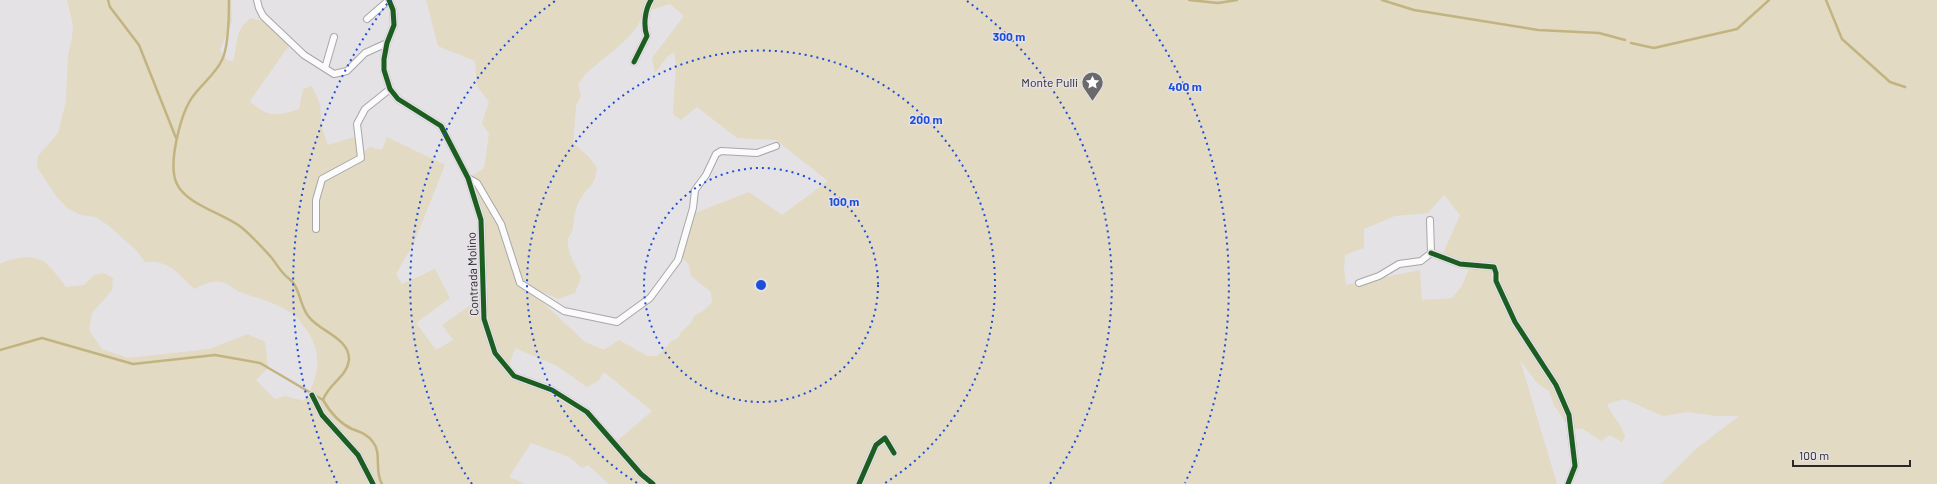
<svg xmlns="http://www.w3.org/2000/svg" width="1937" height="484" font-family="Barlow,sans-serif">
	<rect width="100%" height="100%" fill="#e4e2e5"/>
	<path fill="#e2dac3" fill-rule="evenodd" d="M67,0H231L232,21L220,50L227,60L233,61C239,43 233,31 251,18L267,22L290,44L250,101C267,118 278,116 299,109L303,89L312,86L320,104L322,128L328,145L354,137L359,155L370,147L382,150L387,137L445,165L413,245L396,274L402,284L435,269L450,298L416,323L436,350L453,340L442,325L481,298L482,236L479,201L469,178L484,168L489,134L482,123L489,102L477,86L475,61L438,46L426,0H1937V484H1661L1697,448L1739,416H1717L1687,412L1663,416L1624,399L1607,404C1612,417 1622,424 1625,437L1622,442L1610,435L1601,441L1583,429L1569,428L1554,405L1549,391L1537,383L1520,360L1557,484H609L588,465L582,468L569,457L531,443L509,477L525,484H0V264C13,258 29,254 43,261C49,264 61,280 66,287L84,285L94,275L103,273L113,278L112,290L92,313L89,330L102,349L128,358L209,349L248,334L265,342L268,368L256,380L275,399L285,396L304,401C320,377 323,351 305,328C302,324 299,318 295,316C280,304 260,299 242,293C237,291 233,288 229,285C216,278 207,283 194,289C178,273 169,260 145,262L135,249L109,226L96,217L81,215L67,208L56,196L37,167L38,156L58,133L66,101L68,56L72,37L73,25ZM670,4L684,16L652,58L655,73L667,57L674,52L676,66L673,114L681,120L697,107L737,138L776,140L828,181L782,215L749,192L695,213L678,253L689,265L691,276L711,292L712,302L703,311L694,316L690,324L681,332L678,338L672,341L657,356H647L619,340L604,350L585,342L536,296L544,293L558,299L575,293L581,277C576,266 566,251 568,239C569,235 573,232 573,227C574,217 575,207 581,198C590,184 594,188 597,168L588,156L573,143L576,106L581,96L578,84C582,80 585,73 590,70C608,54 637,36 644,12ZM1444,195L1460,215L1442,256L1471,264L1462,286L1452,298L1422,300L1420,270L1346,285L1344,268L1345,255L1364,248V229L1395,216L1428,213ZM515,348L557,366L587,387L598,381L604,372L652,411L616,442L592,415L558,392L523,380L508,368Z"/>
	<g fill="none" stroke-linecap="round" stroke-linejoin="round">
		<path stroke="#c2b480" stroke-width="2.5" d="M108,0L110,7L139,45L176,138
			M229,0C229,16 229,46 222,60C216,73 203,83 194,95C181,111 167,165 177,184C186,204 224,214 241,227C252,236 262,247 271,257C276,263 279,269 284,274C287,278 292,280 294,284C301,295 301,308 309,317C319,331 350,338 349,360C347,377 328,384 323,400C330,412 339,423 352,429C360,432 367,434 373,442C382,453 374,471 382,484
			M1189,0L1218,3L1237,0
			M1382,0L1414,10L1538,30L1599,33L1625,40
			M1826,0L1842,39L1890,82L1905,87
			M1631,43L1654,48L1737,29L1769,0
			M0,350L42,338L133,364L215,355L260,363L323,400"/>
		<defs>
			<path id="street" d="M257,0L259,8L263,16L304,55L334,74L347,71L365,53L387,43
				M389,0L393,10L394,25L387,43L384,59V70L390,89L398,99L441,126L468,178L481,220L484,319L495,353L514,376L552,390L587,412L641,474L653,484
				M367,19L389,0
				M634,62L647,36C643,25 645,10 651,0
				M325,68L334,37
				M468,178L477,183L501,224L520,283L564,311L617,322L650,298L678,260L693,208L695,190L706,175L716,154L721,151L757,153L776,146
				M1430,220L1431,253
				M316,229V200L322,179L361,158L357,124L365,109L390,89
				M1431,253L1460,264L1494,267L1496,273V281L1515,322L1556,385L1569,415L1575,466L1568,484
				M1359,283L1379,276L1399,264L1421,261L1431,253
				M312,395L322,415L358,455L373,484
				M859,484L876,445L885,438L894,453"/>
		</defs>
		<use href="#street" stroke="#a8a6a8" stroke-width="8"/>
		<use href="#street" stroke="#fbfbfb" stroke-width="6"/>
		<defs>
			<path id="cycleway" d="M389,0L393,10L394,25L387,43L384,59V70L390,89L398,99L441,126L468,178L481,220L484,319L495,353L514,376L552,390L587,412L641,474L653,484
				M634,62L647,36C643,25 645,10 651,0
				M1431,253L1460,264L1494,267L1496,273V281L1515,322L1556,385L1569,415L1575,466L1568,484
				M312,395L322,415L358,455L373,484
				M859,484L876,445L885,438L894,453"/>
		</defs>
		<use href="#cycleway" stroke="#e5e1e6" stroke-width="8"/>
		<use href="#cycleway" stroke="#1b5e20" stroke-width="5"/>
	</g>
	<g fill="none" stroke="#1d4ed8" stroke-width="2" stroke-dasharray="2 4">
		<circle cx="761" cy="285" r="117"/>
		<path d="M637 483A234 234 0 1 1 885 483"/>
		<path d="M472 484A351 351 0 0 1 555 1M967 1A351 351 0 0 1 1050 484"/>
		<path d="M337 483A468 468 0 0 1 390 0M1132 0A468 468 0 0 1 1185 483"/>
	</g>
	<defs>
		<symbol id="sight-pin" viewBox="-11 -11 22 30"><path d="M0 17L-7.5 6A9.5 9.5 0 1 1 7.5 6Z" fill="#6a696b" stroke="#e5e1e6"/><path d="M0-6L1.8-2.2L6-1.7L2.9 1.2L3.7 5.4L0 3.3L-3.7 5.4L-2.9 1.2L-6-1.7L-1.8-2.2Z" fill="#fff"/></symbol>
	</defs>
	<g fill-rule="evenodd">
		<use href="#sight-pin" x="1080" y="70" width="25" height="34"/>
	</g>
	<g text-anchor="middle" stroke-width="3" stroke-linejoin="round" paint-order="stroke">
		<g font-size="12" fill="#29282a" stroke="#e5e1e6" text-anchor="end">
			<text x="1078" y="87">Monte Pulli</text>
		</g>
		<g font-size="12" fill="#29282a" stroke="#e5e1e6">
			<text transform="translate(473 274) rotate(-92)" y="4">Contrada Molino</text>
		</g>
	</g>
	<circle cx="761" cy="285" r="6" fill="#1d4ed8" stroke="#e5e1e6" stroke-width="2"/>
	<g font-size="12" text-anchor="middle" font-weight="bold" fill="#1d4ed8" stroke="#e5e1e6" stroke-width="3" stroke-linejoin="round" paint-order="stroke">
		<text x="1009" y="41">300 m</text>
		<text x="1185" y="91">400 m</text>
		<text x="926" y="124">200 m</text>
		<text x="844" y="206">100 m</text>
	</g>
	<path d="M1793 460v6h117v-6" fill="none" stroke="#29282a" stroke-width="2"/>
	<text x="1799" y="460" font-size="12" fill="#29282a" stroke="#e5e1e6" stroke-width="3" paint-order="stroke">100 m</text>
</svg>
